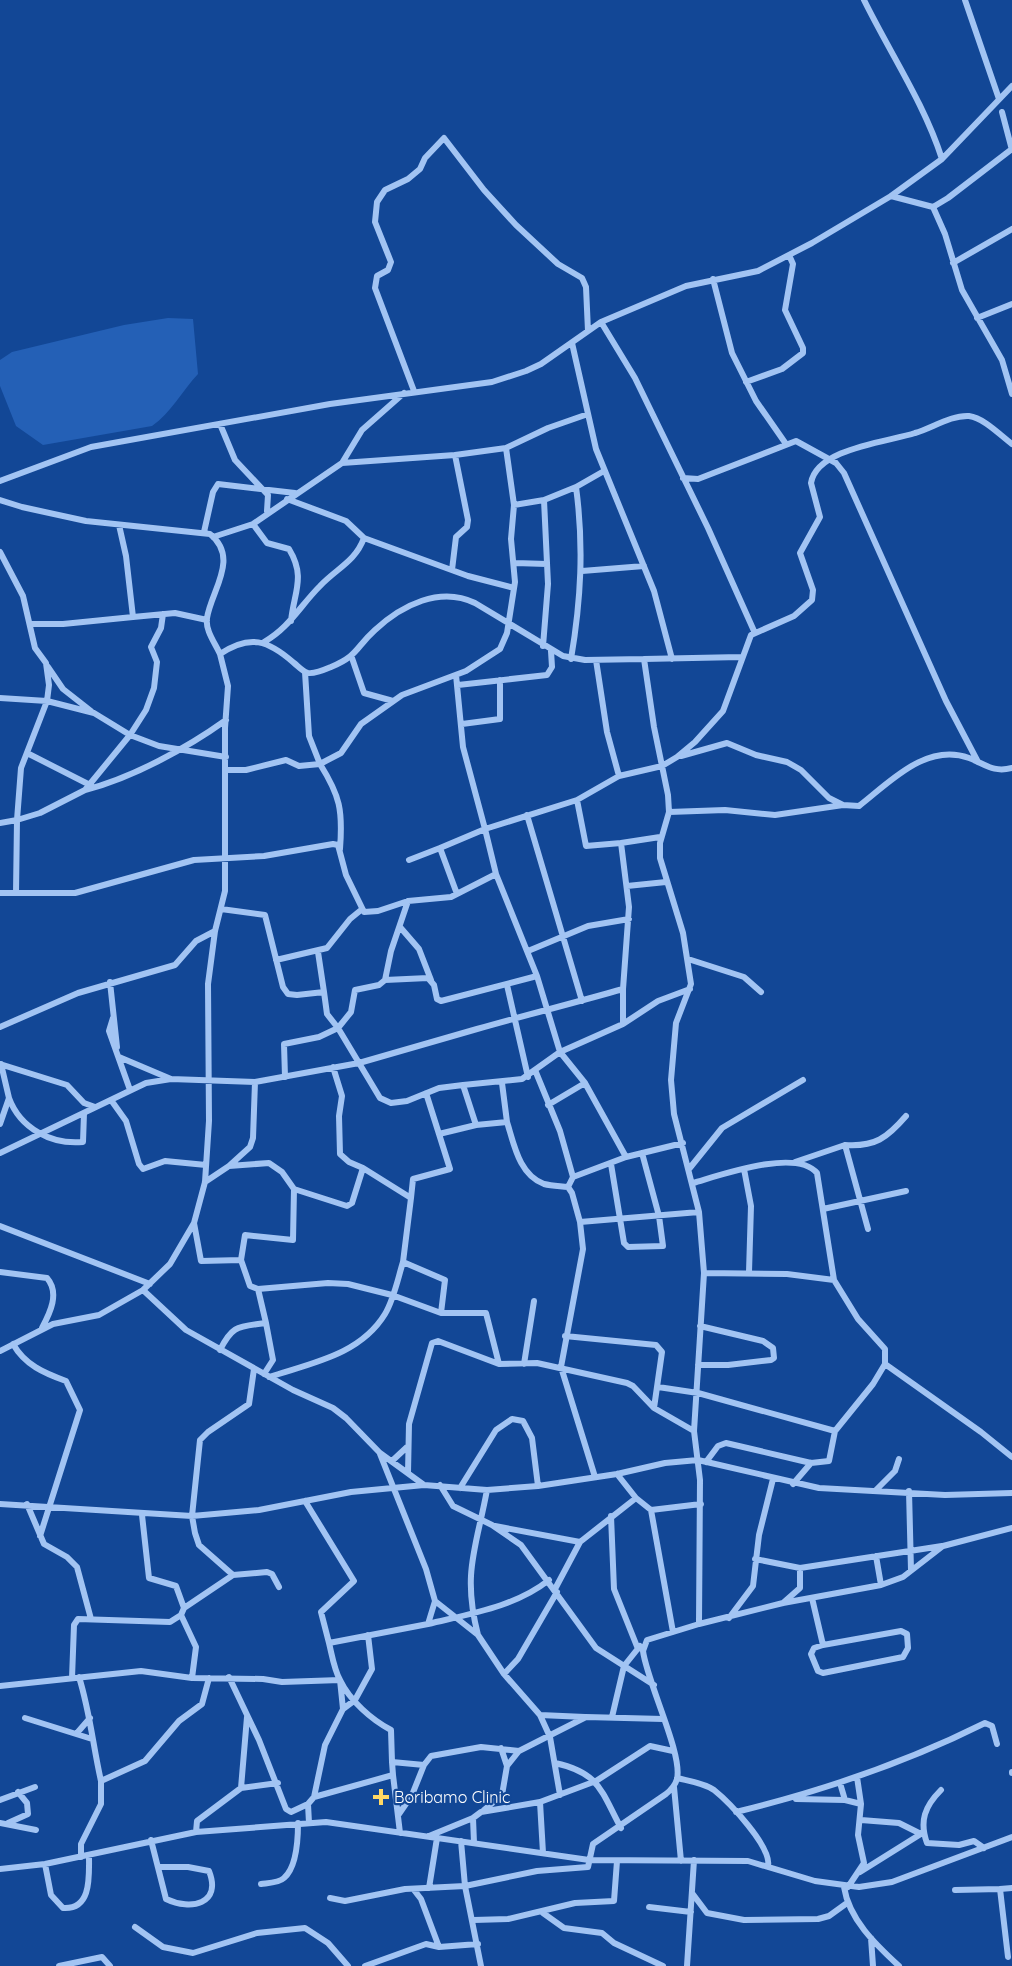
<svg xmlns="http://www.w3.org/2000/svg" width="1012" height="1966" font-family="Quicksand,sans-serif">
	<rect width="100%" height="100%" fill="#124796"/>
	<path fill="#2460b6" d="M168,318L193,319L198,374C182,391 171,413 152,426L43,445L16,426L0,386V360L12,352L124,325Z"/>
	<g fill="none" stroke-linecap="round" stroke-linejoin="round">
		<path stroke="#a2c4f3" stroke-width="6" d="M864,0C890,53 924,103 942,159
			M965,0L999,99
			M1002,112L1012,150
			M891,196L933,207L948,198L1012,149
			M933,207L945,234L962,290L1002,360L1012,394
			M953,263L1012,229
			M713,279L732,353L756,401L786,444
			M977,318L1012,304
			M601,322L635,378L708,528L754,631
			M572,343L596,449L654,591L672,659
			M746,382L782,369L803,353V348L785,310L793,264L789,255
			M414,391L375,288L377,276L388,270L391,262L375,222L377,202L385,190L408,179L420,169L425,158L444,138L484,190L516,225L558,264L582,278L586,287L588,331
			M404,393L362,430L342,463L455,455L506,448
			M220,424L235,460L268,495L267,511
			M683,478L698,479L796,441L836,463L844,473L946,701L978,762
			M0,481L91,447L330,404L492,382L526,371L541,364L601,322L686,286L758,271L812,243L891,196L942,159L1012,86
			M576,487L544,500L514,505L506,448L548,428L588,414
			M0,500L22,507L86,521L210,534C240,558 211,591 207,618C205,630 215,643 220,654C250,634 268,640 294,663C298,666 303,672 308,673C315,674 324,670 331,667C359,655 355,648 375,630C402,605 440,586 475,603L563,656L585,660L644,659L654,727L668,795L669,812L660,843V858L683,933L691,984L676,1023L671,1080L674,1114L699,1212L704,1273L694,1431L700,1480L699,1624L647,1640L643,1651C647,1682 683,1754 677,1779C675,1786 671,1790 666,1794L593,1844L588,1867L537,1871L465,1886L405,1889L345,1901L330,1898
			M253,524L267,543L289,549C306,577 294,592 291,621
			M119,525L126,556L133,617L175,613L207,620
			M204,532L213,492L218,484L295,493
			M213,537L253,524L342,463
			M364,538L468,576L514,588
			M0,552L23,596L35,648L46,663L49,685L47,701L94,713L130,735L159,746L226,757
			M515,563L547,564
			M452,570L456,537L467,527L468,520L455,455
			M582,571L644,566
			M31,624H63L133,617
			M264,642C289,628 300,606 320,586C337,568 355,562 364,538L346,521L287,499
			M543,646L548,584L544,500
			M352,658L364,693L393,701
			M571,659C581,600 584,546 576,487L604,471
			M644,659L741,657
			M596,660L607,732L619,776
			M48,667L63,689L91,711
			M456,675L463,747L485,829L440,848L457,894
			M458,685L547,675L552,667L551,651
			M0,698L47,701L21,768L17,820L0,823
			M462,724L500,719V680
			M27,753L90,785
			M681,756L727,743L756,755L787,762L801,770L829,798L843,805L859,806C889,783 926,742 969,758C985,764 993,773 1012,768
			M226,770H246L286,760L299,766L320,764L309,736L305,672
			M85,790C132,778 187,748 226,720
			M577,800L586,846L621,843L629,907L623,989
			M669,812L725,810L775,815L843,805
			M527,815L582,1001
			M621,843L660,837
			M340,849C343,810 340,796 320,764L341,753L361,724L402,695L466,671L500,649L507,633L515,582L511,539L514,505
			M409,860L440,848
			M496,874L537,976
			M627,886L666,882
			M0,893H75L194,860L264,856L333,844L338,845L346,875L364,912L378,911L408,901L451,897L496,874L485,829L577,800L619,776L662,766L677,757L695,742L723,711L751,635L794,616L812,600L813,590L800,553L820,517L811,483C817,448 888,442 915,433C932,428 951,415 969,416C984,418 1000,435 1012,444
			M16,893L17,820L40,813L85,790L130,735L146,710L154,688L157,662L151,647L161,628L163,614
			M221,909L265,915L283,987L288,994L297,995L324,992L327,1014L338,1028L319,1037L284,1044L285,1077
			M400,927L419,949L431,980
			M528,951L588,926L629,919
			M318,952L324,992
			M688,959L744,977L761,992
			M276,960L327,948L350,919L361,910
			M385,980L391,951L408,901
			M110,982L117,1047
			M507,985L528,1077
			M113,1018L109,1031L130,1090
			M0,1027L78,993L175,965L196,941L215,931
			M119,1057L171,1079
			M0,1064L67,1085L84,1103L95,1107
			M333,1067L342,1096L339,1116L340,1154L349,1162L363,1168L411,1198L403,1262L445,1280L441,1313H486L499,1364L537,1363L627,1383L633,1386L654,1408L694,1431
			M535,1070L560,1131L573,1177L568,1187
			M502,1083L507,1122
			M585,1083L560,1052L537,976L441,1001L437,999L434,985L428,978L385,980L379,985L355,990L351,1012L338,1028L359,1063L477,1029C526,1015 574,1003 623,989V1024L658,1001L690,989
			M463,1085L522,1079L560,1052L623,1024
			M426,1093L439,1134
			M9,1098C20,1128 51,1145 83,1142L84,1113
			M111,1100L126,1121L139,1164L143,1169L165,1161L206,1165
			M548,1105L585,1083L626,1157
			M0,1124L9,1098L1,1064
			M845,1145C875,1147 887,1138 906,1116
			M0,1153L146,1083L171,1079L255,1082L359,1063L380,1098L391,1103L407,1101L439,1088L463,1085L476,1125L507,1122C514,1144 519,1175 544,1184C552,1186 560,1186 568,1187L572,1193L580,1222L583,1249L561,1367L595,1477
			M795,1162L845,1145L868,1229
			M611,1164L624,1243L628,1247L663,1246L659,1216L642,1153
			M229,1166L250,1147L253,1138L255,1082
			M689,1169L722,1128L803,1080
			M744,1169L751,1206L749,1272
			M573,1177L626,1157L683,1143
			M205,1182L229,1166L269,1163L282,1172L294,1189
			M693,1183C721,1175 796,1148 817,1173L834,1280L858,1319L885,1349V1364L981,1432L1012,1457
			M411,1198L413,1179L450,1169L439,1134L476,1125
			M823,1209L906,1191
			M580,1222L699,1212
			M194,1223L201,1261L241,1260L245,1235L293,1240L294,1189L347,1206L352,1203L363,1168
			M0,1226L150,1284
			M241,1260L250,1286L258,1289
			M0,1272L47,1278C60,1293 50,1313 42,1328
			M704,1273L787,1274L834,1280
			M143,1290L186,1330L293,1390L333,1408L346,1418L380,1453L424,1485L487,1490L538,1486L617,1474L665,1463L698,1460L819,1488L945,1495L1012,1493
			M266,1323L258,1289L328,1283L348,1284L392,1295L441,1313
			M565,1336L656,1345L662,1352L654,1408
			M13,1344C25,1365 44,1373 66,1381L80,1410L40,1536
			M220,1350C233,1324 239,1327 266,1323L273,1360L264,1374
			M0,1351L53,1324L99,1315L143,1290L170,1264L194,1223L205,1182L209,1121L208,984L215,931L225,891V728L228,686L220,654
			M524,1364L534,1301
			M698,1365H728L771,1360L774,1358L773,1348L763,1341L700,1326
			M269,1377C311,1363 360,1355 385,1314C394,1299 398,1278 403,1262
			M658,1387L698,1393L835,1431
			M380,1454L426,1569L435,1601L478,1635L504,1674L540,1715L550,1737L560,1795
			M392,1461L407,1447
			M706,1462L718,1446L726,1443L811,1463L829,1461L835,1431L873,1384L885,1364
			M408,1473L409,1424L432,1343L438,1341L499,1364
			M617,1474L636,1498
			M793,1484L811,1463
			M440,1485L453,1506L492,1525L521,1545L596,1648L654,1685
			M460,1488L496,1430L512,1419L523,1421L532,1438L538,1486
			M876,1490L895,1471L899,1459
			M909,1491L911,1570
			M305,1501L354,1581L321,1612L329,1643
			M0,1504L192,1516L259,1510L351,1492L424,1485
			M27,1504L44,1544L67,1557L77,1567L91,1619
			M651,1510L673,1632
			M142,1515L149,1578L176,1586L184,1608
			M611,1516L614,1589L638,1649
			M495,1526L580,1542
			M876,1556L881,1585
			M755,1559L800,1568
			M233,1575L199,1545L195,1533L192,1516L200,1440L208,1432L249,1404L254,1369
			M555,1589L580,1542L636,1498L651,1510L701,1504
			M812,1598L823,1645L901,1631L907,1634L908,1648L903,1657L823,1673L818,1671L811,1654L814,1648L823,1645
			M783,1603L800,1588V1568L942,1546
			M181,1615L196,1647L192,1678
			M729,1618L753,1586L759,1535L773,1479
			M428,1624C469,1614 515,1607 549,1580
			M699,1624L783,1603L881,1585L903,1577L943,1546L1012,1528
			M478,1635C462,1573 476,1549 487,1490
			M504,1674L518,1659L557,1592
			M79,1677C90,1712 93,1746 101,1781
			M229,1677L259,1740L286,1809L291,1812L308,1804
			M72,1678L74,1625L78,1619L170,1622L181,1615L184,1608L233,1575L267,1572L272,1574L279,1587
			M0,1686L141,1671L192,1678L263,1679L282,1682L340,1680L343,1709
			M540,1715L585,1717
			M612,1717L624,1666L640,1646
			M25,1718L92,1739
			M77,1733L90,1718
			M501,1748L507,1766
			M392,1762L391,1730C372,1720 350,1701 340,1680C334,1669 332,1655 329,1643L428,1624L435,1601
			M555,1763C600,1773 601,1791 621,1828
			M1012,1772V1773
			M393,1775L400,1833
			M677,1778C689,1781 704,1783 714,1790C729,1802 772,1847 768,1866
			M840,1783L845,1800
			M674,1787L681,1861
			M241,1788L247,1717
			M941,1790C925,1806 919,1821 927,1843L959,1845L974,1841L984,1848
			M314,1797L325,1745L343,1709L355,1700L372,1669L368,1635
			M796,1799L845,1800L861,1804
			M0,1800L35,1787
			M540,1802L543,1853
			M484,1810L502,1795L507,1766L519,1751L586,1717L663,1719
			M736,1812C822,1791 905,1763 985,1723L992,1726L997,1744
			M399,1814L412,1795L424,1765
			M473,1818L474,1843
			M861,1820L899,1823L919,1833
			M0,1823L36,1830
			M8,1823L28,1814L27,1803L18,1792
			M309,1823L308,1804L314,1797L393,1775L392,1762L424,1765L431,1756L481,1747L519,1751
			M196,1832L197,1821L241,1788L278,1783
			M429,1836L473,1818L481,1812L540,1802L596,1781L650,1746L673,1751
			M151,1840L166,1899C191,1911 222,1904 209,1871L188,1867H158
			M461,1841L465,1886L481,1966
			M81,1857V1844L101,1804V1781L145,1761L179,1721L202,1704L209,1678
			M45,1864L51,1895L63,1908C92,1910 89,1876 89,1855
			M0,1869L45,1864L196,1832L326,1822L589,1860L748,1861L815,1881L859,1887L892,1882L1012,1837
			M860,1872L924,1832
			M261,1884C268,1883 279,1883 284,1878C297,1867 298,1839 298,1823
			M844,1887C849,1919 875,1944 899,1966
			M848,1887L864,1863L858,1835L861,1804L857,1777
			M429,1888L437,1838
			M414,1890L421,1899L439,1947
			M955,1890L1000,1889
			M692,1893L707,1913L744,1920L818,1919L829,1916L847,1903
			M649,1907L691,1912
			M543,1913L564,1928L602,1933L614,1943L663,1966
			M474,1920L508,1919L575,1903L614,1901L617,1861
			M135,1927L163,1947L193,1953L257,1933L305,1928L328,1943L348,1966
			M871,1938L873,1966
			M1008,1957L1000,1889L1012,1888
			M59,1966L102,1957L110,1966
			M365,1966L426,1944L439,1947L478,1944
			M687,1966L694,1860"/>
	</g>
	<path fill="#ffd864" stroke="#124796" stroke-width="2" d="M378 1788h6v6h6v6h-6v6h-6v-6h-6v-6h6z"/>
	<g text-anchor="middle" stroke-width="4.5" stroke-linejoin="round" paint-order="stroke">
		<g font-size="16" fill="#fff" stroke="#124796" text-anchor="start">
			<text x="394" y="1803">Boribamo Clinic</text>
		</g>
	</g>
</svg>
